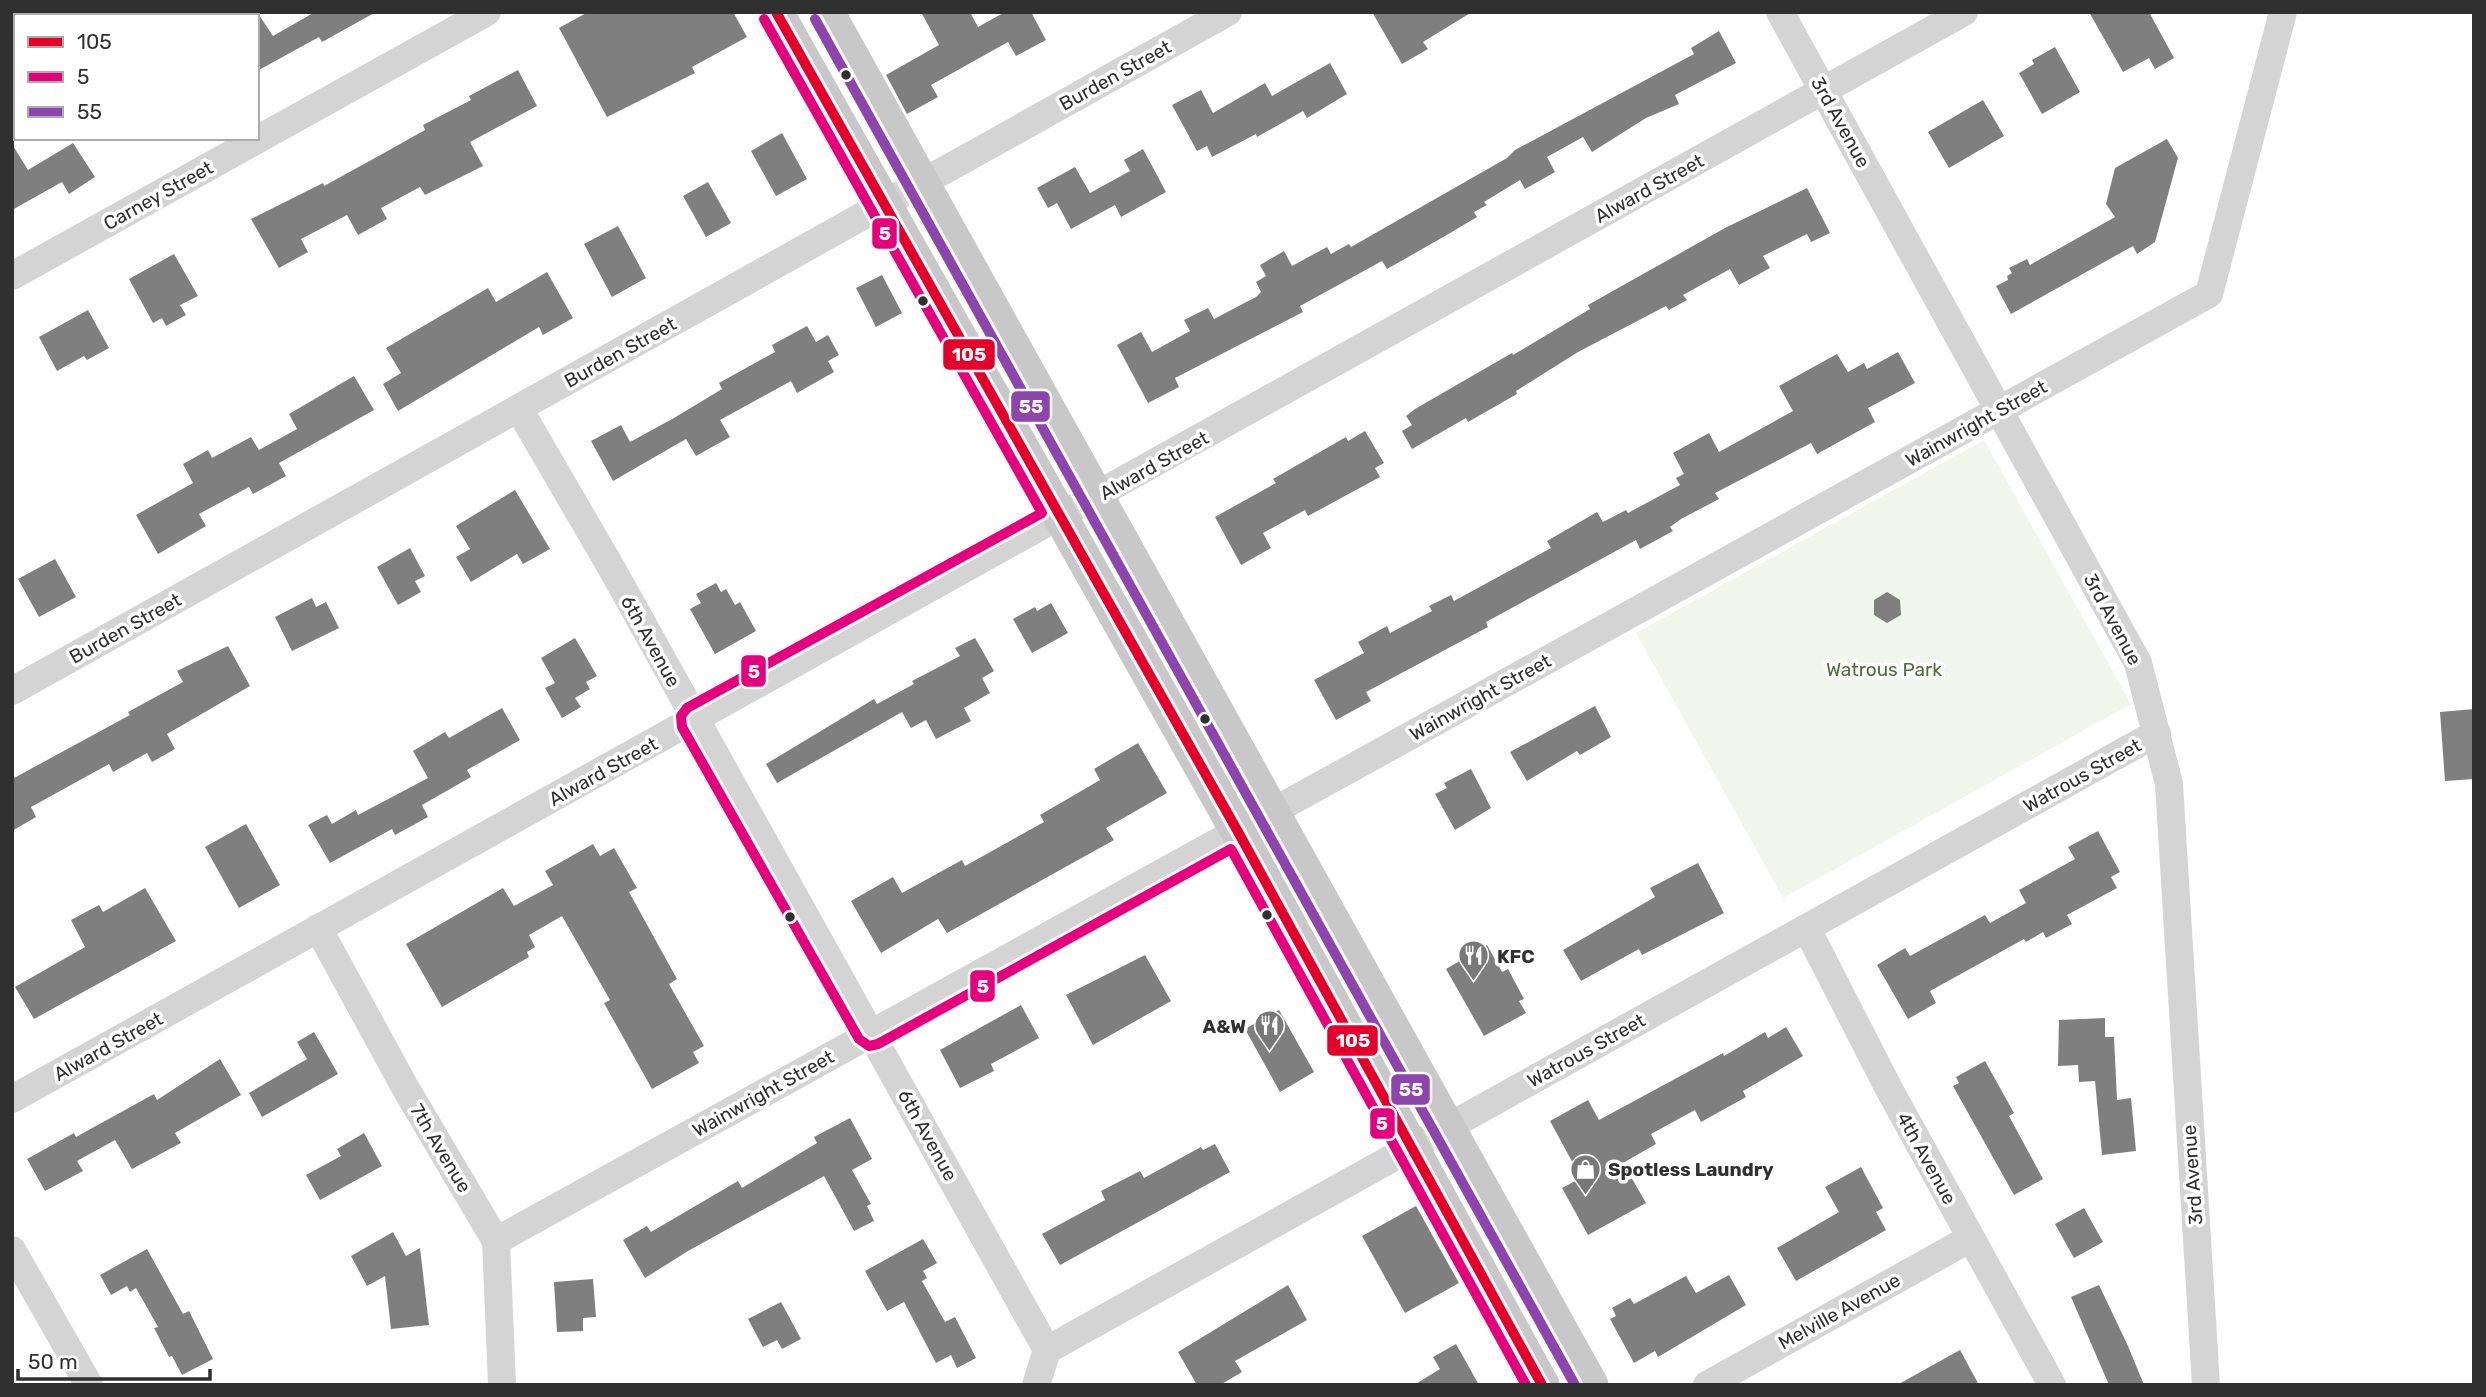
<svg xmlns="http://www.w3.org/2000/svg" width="2486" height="1397" font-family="Rubik,sans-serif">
	<rect width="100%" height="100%" fill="#fff"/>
	<path fill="#f1f6ed" d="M1984,440L2131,704L1783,898L1636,633Z"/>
	<path fill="#7f7f7f" d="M257,12L273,36L315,12H376L322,42L319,37L257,71Z
		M588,12H733L747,37L692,67L695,73L607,117L559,28Z
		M921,12H970L978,27L1005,12H1031L1046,40L1016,56L1008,42L931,85L938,97L907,114L886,75L939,45Z
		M1372,12H1472L1423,42L1428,49L1402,64Z
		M2089,12H2149L2174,58L2155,69L2149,58L2123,72Z
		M1719,31L1736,63L1675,95L1679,104L1646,118L1592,152L1583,137L1547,157L1555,172L1525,189L1520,180L1484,202L1487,205L1474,212L1477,217L1445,236L1387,269L1382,261L1300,306L1303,312L1175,378L1179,387L1148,403L1117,345L1141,332L1152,352L1190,331L1184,320L1208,308L1214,319L1256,297L1261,292L1256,282L1266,276L1260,265L1284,251L1292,266L1327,247L1331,254L1349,244L1351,247L1507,158L1515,150L1694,54L1691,48Z
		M2055,47L2080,92L2042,114L2019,73L2034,64L2032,60Z
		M1330,63L1347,94L1307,118L1303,111L1257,137L1256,134L1212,157L1207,146L1197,151L1172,105L1201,90L1213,113L1265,83L1272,96Z
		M518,70L537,106L470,142L483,166L425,195L420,187L381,208L387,219L358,235L347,215L301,239L308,252L279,268L251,219L323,183L324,186L384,153L425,130L423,125L471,100L469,96Z
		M1983,100L2004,136L1949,168L1928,132Z
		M782,133L807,179L776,196L751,151Z
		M2167,139L2178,158L2155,242L2137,254L2133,246L2011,314L1996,286L2008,280L2007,276L2012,273L2009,268L2027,259L2030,265L2115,217L2106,204L2115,168Z
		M73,143L95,177L69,194L62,182L12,210V144L28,170Z
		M1143,149L1166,192L1121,217L1115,205L1071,229L1057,203L1048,208L1037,188L1075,167L1090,193L1130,171L1124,160Z
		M708,182L731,223L706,237L683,196Z
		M1807,188L1830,233L1811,242L1807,234L1763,256L1770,268L1739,285L1730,269L1683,295L1687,300L1669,310L1666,306L1578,352L1516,391L1517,394L1468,422L1466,418L1412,449L1402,431L1412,425L1406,416L1415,409L1512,353L1513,355L1590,309L1588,305L1725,228Z
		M618,226L646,278L612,297L584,244Z
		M174,254L198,296L180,305L186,315L166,326L162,318L153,323L129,279Z
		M547,272L573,318L543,335L539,327L398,411L383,384L401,373L386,348L488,288L496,302Z
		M882,275L902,313L876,327L856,288Z
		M88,310L109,348L87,360L84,356L57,371L39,337Z
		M807,326L816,342L828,335L839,355L828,361L834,372L797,393L791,381L720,420L730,437L696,456L686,439L613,481L591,441L621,425L630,442L674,418L722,389L719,383L775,352L772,345Z
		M1898,352L1915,383L1868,408L1875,422L1817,454L1811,443L1715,493L1719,499L1681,519L1670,527L1673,531L1640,549L1636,540L1486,622L1488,627L1366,692L1371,701L1336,720L1314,680L1364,653L1358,642L1387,626L1390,633L1432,611L1429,606L1451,595L1454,601L1551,548L1547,541L1597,512L1603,522L1626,510L1628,513L1680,485L1676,478L1684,474L1673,453L1709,433L1719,452L1793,411L1779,386L1837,354L1848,372L1864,363L1867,369Z
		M354,376L374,410L279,463L286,476L253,494L249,487L199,514L206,526L158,554L136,515L193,483L183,464L208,450L212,458L251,437L259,450L297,429L289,414Z
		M1365,431L1384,463L1375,468L1380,477L1308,516L1305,510L1263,533L1271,548L1241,565L1215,517L1276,483L1273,479L1346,437L1348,441Z
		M515,490L550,549L523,564L517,554L471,582L456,557L470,549L456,526Z
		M410,548L425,576L415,581L421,592L398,605L377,567Z
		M55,559L76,597L39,617L18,579Z
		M716,583L721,592L726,589L735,605L740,602L756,631L715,654L690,609L701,603L696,594Z
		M1887,592L1900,600L1901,615L1887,623L1874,615V600Z
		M312,598L316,607L326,602L339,628L292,651L275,617Z
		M1051,603L1068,633L1032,653L1013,619L1035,607L1037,611Z
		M575,638L597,676L586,682L590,689L575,698L581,707L562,718L545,688L555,683L541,658Z
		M975,638L994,671L982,678L990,693L964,708L971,721L936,739L926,720L911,728L902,712L777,783L766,764L874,699L877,704L914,684L912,681L960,656L955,648Z
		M228,646L250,686L167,734L175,749L152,762L147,753L113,772L109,764L31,807L36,817L12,831V774L14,778L130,715L128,712L183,682L177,671Z
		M1595,706L1611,737L1580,755L1577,751L1527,781L1510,752Z
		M502,708L520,740L467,770L471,777L422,805L428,817L395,835L392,829L330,863L308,825L327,815L332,824L356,810L358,815L428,778L413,751L445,732L449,738Z
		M2474,709V779L2445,781L2440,712Z
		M1138,743L1167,793L1106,828L1114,840L947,933L938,919L881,953L851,901L893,877L902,893L962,860L965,866L1044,822L1040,815L1100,780L1094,769Z
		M1471,769L1491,808L1455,830L1435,794L1447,788L1444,783Z
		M246,824L280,885L239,908L205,847Z
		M2098,831L2120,872L2111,877L2117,888L2067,915L2072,924L2046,938L2043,932L2026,942L2024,939L1930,991L1936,1003L1908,1019L1877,965L1905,948L1910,956L1985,915L1990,923L2026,903L2019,890L2075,859L2068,847Z
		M593,844L600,856L614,848L637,888L629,892L677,979L669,984L704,1046L693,1052L699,1063L652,1089L604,1003L610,1000L562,916L529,935L535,947L527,952L529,957L442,1007L406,944L503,888L514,906L553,885L545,871Z
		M1698,863L1724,913L1642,955L1639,949L1581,981L1563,950L1655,897L1650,888Z
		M145,888L176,941L34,1019L15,987L85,947L71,920L99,905L103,912Z
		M1487,945L1502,972L1508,969L1524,999L1519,1001L1526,1013L1484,1036L1446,969Z
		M1145,955L1171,1001L1093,1045L1066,995Z
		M1021,1005L1039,1038L991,1064L994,1071L960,1088L940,1050Z
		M1279,1010L1314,1072L1280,1092L1245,1029Z
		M2105,1018V1037H2114L2117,1100L2131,1098L2136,1151L2102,1155L2095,1081L2079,1082L2078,1065L2058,1066L2059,1020Z
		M1786,1027L1803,1056L1743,1091L1746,1097L1701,1122L1695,1110L1651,1134L1656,1144L1623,1163L1646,1203L1588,1235L1562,1188L1581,1178L1550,1121L1588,1100L1599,1120L1723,1053L1724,1056L1765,1032L1768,1038Z
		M314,1032L338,1074L262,1117L249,1093L307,1059L297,1042Z
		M220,1059L241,1095L175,1133L181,1143L132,1169L115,1140L77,1161L83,1171L45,1191L27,1159L74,1133L76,1137L154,1094L157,1100Z
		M1985,1061L2014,1113L2009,1116L2043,1179L2014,1195L1953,1086L1959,1083L1956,1077Z
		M850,1118L872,1159L852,1170L871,1204L867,1206L874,1221L854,1231L824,1176L688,1251L645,1278L623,1240L647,1226L651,1232L738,1181L742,1188L817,1143L814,1137Z
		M364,1133L382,1166L320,1200L306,1175L341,1156L337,1149Z
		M1215,1144L1230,1172L1060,1265L1042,1234L1105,1200L1101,1191L1140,1171L1144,1178L1201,1147L1203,1150Z
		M1861,1167L1883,1208L1876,1212L1886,1230L1796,1281L1777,1248L1839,1212L1825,1187Z
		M1416,1206L1459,1283L1405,1313L1362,1236Z
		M2084,1208L2103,1242L2074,1258L2055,1224Z
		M393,1232L406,1256L420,1248L429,1325L391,1329L385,1276L367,1286L351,1256Z
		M923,1239L937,1263L923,1271L927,1278L922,1281L945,1322L955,1317L976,1358L957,1368L951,1355L936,1363L904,1302L887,1311L865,1271Z
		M147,1249L183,1314L189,1311L213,1359L182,1375L172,1356L169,1357L154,1328L158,1327L136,1288L130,1292L127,1286L111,1295L100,1275Z
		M1729,1275L1746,1305L1658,1357L1655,1351L1634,1363L1610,1319L1616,1316L1612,1308L1630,1298L1634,1304L1686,1276L1696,1293Z
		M593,1279L596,1317L583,1318V1331L557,1332L554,1282Z
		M1288,1285L1307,1320L1235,1361L1242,1372L1220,1385H1197L1178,1352Z
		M2099,1285L2128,1346L2144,1385H2109L2071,1297Z
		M781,1302L801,1339L782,1349L777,1340L763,1347L748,1319Z
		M1456,1344L1479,1385H1414L1440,1369L1433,1357Z
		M1960,1350L1979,1385H1897Z"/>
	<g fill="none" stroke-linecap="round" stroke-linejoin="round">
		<path stroke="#d4d4d4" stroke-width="28" d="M1780,12L2138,663L2169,784L2206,1385
			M12,276L487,12
			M519,409L612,569L1047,1350
			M12,691L1228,12
			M318,928L406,1089L496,1241L502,1385
			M1807,929L1888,1087L2052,1385
			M12,1099L1964,12
			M496,1241L2209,294L2283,12
			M12,1250L89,1385
			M1036,1385L1047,1350L2157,733
			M1707,1385L1971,1238"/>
		<path stroke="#c8c8c8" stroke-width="35" d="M776,12L1237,830L1542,1385
			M827,12L1591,1385"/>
		<defs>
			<path id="bus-1" d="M776,12L1237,830L1542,1385"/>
			<path id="bus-2" d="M764,19L1042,513L687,708L681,716L682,727L859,1039L869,1046L878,1044L1231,849L1526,1385"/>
			<path id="bus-3" d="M815,19L1575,1385"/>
		</defs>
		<use href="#bus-1" stroke="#fff" stroke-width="16"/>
		<use href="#bus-2" stroke="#fff" stroke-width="16"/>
		<use href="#bus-3" stroke="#fff" stroke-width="16"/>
		<use href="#bus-1" stroke="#e4002b" stroke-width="10"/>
		<use href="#bus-2" stroke="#e5007d" stroke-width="10"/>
		<use href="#bus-3" stroke="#8e44ad" stroke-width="10"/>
	</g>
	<defs>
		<symbol id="restaurant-pin" viewBox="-11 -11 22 30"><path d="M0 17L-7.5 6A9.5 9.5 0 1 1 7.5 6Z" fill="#787878" stroke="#fff"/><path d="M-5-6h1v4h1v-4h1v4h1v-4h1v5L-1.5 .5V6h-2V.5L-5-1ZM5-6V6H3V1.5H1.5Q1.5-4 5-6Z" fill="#fff"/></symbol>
		<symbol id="shop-pin" viewBox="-11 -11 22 30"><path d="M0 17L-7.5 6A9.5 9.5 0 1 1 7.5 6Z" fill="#787878" stroke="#fff"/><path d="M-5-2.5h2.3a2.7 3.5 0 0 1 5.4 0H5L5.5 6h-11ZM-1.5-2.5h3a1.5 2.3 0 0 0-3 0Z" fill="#fff"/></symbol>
	</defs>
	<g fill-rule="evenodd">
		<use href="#restaurant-pin" x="1456" y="938" width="35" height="47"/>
		<use href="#restaurant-pin" x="1252" y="1008" width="35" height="47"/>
		<use href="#shop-pin" x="1568" y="1152" width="35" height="47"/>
	</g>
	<g fill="#303030" stroke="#fff" stroke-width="2.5">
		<circle cx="846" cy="75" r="6"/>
		<circle cx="923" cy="301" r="6"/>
		<circle cx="1205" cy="719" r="6"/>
		<circle cx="1267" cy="915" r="6"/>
		<circle cx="790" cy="917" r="6"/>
	</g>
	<g text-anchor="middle" stroke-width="7" stroke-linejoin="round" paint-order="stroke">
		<g font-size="19" fill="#303030" stroke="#fff">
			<text transform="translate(1115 75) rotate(-29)" y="7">Burden Street</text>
			<text transform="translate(1841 122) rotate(61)" y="7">3rd Avenue</text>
			<text transform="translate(1649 188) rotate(-29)" y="7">Alward Street</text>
			<text transform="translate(158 195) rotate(-29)" y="7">Carney Street</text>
			<text transform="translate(620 352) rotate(-29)" y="7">Burden Street</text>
			<text transform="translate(1976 423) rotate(-29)" y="7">Wainwright Street</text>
			<text transform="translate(1154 465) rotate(-29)" y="7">Alward Street</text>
			<text transform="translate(2113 619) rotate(62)" y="7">3rd Avenue</text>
			<text transform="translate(125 628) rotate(-29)" y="7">Burden Street</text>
			<text transform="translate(651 641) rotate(61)" y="7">6th Avenue</text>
			<text transform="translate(1480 697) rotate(-29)" y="7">Wainwright Street</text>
			<text transform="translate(603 771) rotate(-29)" y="7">Alward Street</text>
			<text transform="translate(2082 775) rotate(-29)" y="7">Watrous Street</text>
			<text transform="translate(108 1046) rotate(-29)" y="7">Alward Street</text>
			<text transform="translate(1586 1050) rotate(-29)" y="7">Watrous Street</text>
			<text transform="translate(763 1093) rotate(-29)" y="7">Wainwright Street</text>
			<text transform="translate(928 1135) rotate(61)" y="7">6th Avenue</text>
			<text transform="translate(441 1148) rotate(59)" y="7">7th Avenue</text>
			<text transform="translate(1927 1158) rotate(61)" y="7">4th Avenue</text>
			<text transform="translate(2192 1175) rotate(-94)" y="7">3rd Avenue</text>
			<text transform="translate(1839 1311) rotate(-29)" y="7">Melville Avenue</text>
		</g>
		<g font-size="19" fill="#4e6f3b" stroke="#fff">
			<text x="1884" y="676">Watrous Park</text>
		</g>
		<g font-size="19" font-weight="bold" fill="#303030" stroke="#fff" text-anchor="start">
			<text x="1497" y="963">KFC</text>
			<text x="1246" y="1033" text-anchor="end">A&amp;W</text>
			<text x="1608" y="1176">Spotless Laundry</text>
		</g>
	</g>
	<g stroke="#fff" stroke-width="2.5">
		<rect x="871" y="217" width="27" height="33" rx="7" fill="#e5007d"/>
		<rect x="942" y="338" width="54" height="33" rx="7" fill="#e4002b"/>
		<rect x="1010" y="390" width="41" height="33" rx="7" fill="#8e44ad"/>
		<rect x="740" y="654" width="27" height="34" rx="7" fill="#e5007d"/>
		<rect x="969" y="969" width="27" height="34" rx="7" fill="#e5007d"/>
		<rect x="1326" y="1024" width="53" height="33" rx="7" fill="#e4002b"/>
		<rect x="1390" y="1073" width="41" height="33" rx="7" fill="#8e44ad"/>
		<rect x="1369" y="1107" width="27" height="33" rx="7" fill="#e5007d"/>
	</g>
	<g font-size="19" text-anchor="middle" font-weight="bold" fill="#fff">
		<text x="885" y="240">5</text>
		<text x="969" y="361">105</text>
		<text x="1031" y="413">55</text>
		<text x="754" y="678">5</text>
		<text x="983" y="993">5</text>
		<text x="1353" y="1047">105</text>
		<text x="1411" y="1096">55</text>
		<text x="1382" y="1130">5</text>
	</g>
	<rect width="2486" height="1397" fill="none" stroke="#303030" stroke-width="28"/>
	<rect x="14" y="14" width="245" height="126" fill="#ffffff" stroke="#acacac" stroke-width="2"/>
	<rect x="28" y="37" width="35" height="10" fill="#e4002b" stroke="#acacac" stroke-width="2"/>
	<text x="77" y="49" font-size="21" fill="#303030">105</text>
	<rect x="28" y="72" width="35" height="10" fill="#e5007d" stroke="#acacac" stroke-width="2"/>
	<text x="77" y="84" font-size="21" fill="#303030">5</text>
	<rect x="28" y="107" width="35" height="10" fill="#8e44ad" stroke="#acacac" stroke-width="2"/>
	<text x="77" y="119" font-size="21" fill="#303030">55</text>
	<path d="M18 1369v10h192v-10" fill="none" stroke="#303030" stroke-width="3.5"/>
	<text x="28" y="1369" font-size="21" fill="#303030" stroke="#ffffff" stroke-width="5" paint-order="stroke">50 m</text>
</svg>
